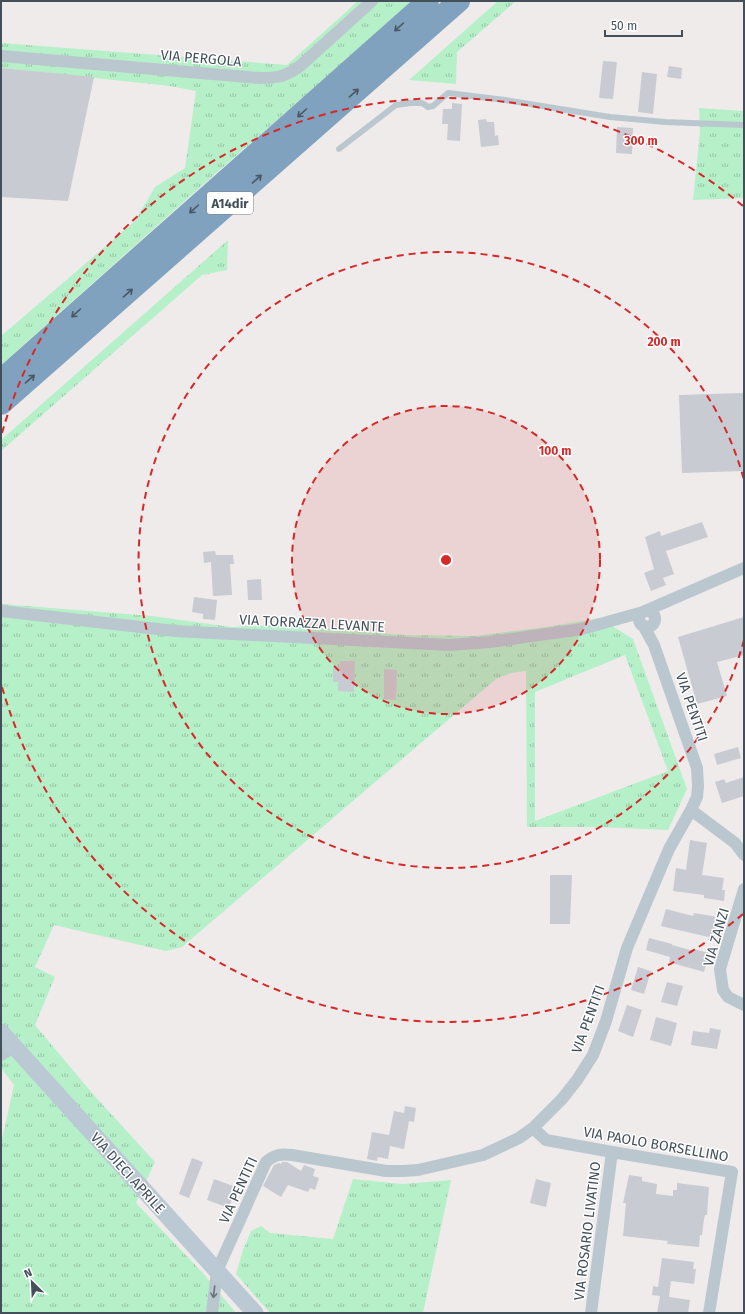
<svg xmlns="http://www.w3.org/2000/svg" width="745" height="1314" font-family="'Fira Sans',sans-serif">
	<defs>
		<pattern id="grass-tufts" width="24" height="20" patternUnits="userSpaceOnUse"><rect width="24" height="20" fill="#b6f0c9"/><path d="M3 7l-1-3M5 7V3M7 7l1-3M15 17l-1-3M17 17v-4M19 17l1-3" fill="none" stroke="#96c5a6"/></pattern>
	</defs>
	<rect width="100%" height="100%" fill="#efebeb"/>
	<path fill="url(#grass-tufts)" fill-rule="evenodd" d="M358,1H413L215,174L1,365V336L135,221L155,187L185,168L196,91L170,86L1,68V43L287,65Z
		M498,1H516L457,52L456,84L409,80Z
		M699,108L744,111V198L693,200L700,132Z
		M228,240L227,270L202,275L1,451V440Z
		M1,604L152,616L231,627L278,625L405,635L475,636L553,626L599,618L633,639L687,789L668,830L597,827H527L526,671L511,673L496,679L182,947L166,951L54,925L35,967L55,977L35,1025L92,1093L155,1162L136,1203L202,1272L236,1313H1V1144L14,1085L1,1068ZM625,655L668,771L535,821V692Z
		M353,1179L402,1184L451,1180L423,1313H270L236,1274L243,1250L251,1231L261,1226L270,1233L333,1239Z"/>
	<path fill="#c8cbd1" d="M603,61L617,62L613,99L599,98Z
		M669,66L682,68L681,79L667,77Z
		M1,68L94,77L68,201L1,197Z
		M642,72L657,74L653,114L638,112Z
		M452,103L462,104L460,141L447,140L448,124H442L443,109H452Z
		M486,119L487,122H494L495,136L498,135L499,145L481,147L478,120Z
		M617,127L633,128L632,154L616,153Z
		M743,393L744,471L682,473L679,395Z
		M702,522L708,537L666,551L674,574L663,578L666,585L651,591L644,573L654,569L645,537L660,531L661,536Z
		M215,551L216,555H233L234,564H230L232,595L213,596L211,562L204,563L203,552Z
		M261,579L262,600H248L247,580Z
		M194,597L217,600L215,620L203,619V614L192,612Z
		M744,617V655L717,662L727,696L697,704L678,637Z
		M340,661H355L354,692L338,691V682H333V667H340Z
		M384,669L397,670L396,700L384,699Z
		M738,747L741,758L717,765L714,754Z
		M744,777V796L722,803L715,782L724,779L726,783Z
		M690,840L707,843L702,875L724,878L722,890H725L724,901L704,898V895L673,891L676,868L686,870Z
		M550,875H572L570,924H550Z
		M666,909L693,916L694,913L718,917L713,938L661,926Z
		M649,938L672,944V945L694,951V949L709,953L704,972L672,963L669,962L670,957L646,950Z
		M638,967L651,971L644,994L631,990Z
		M667,982L683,986L677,1006L661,1002Z
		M627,1005L642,1010L633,1037L618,1031Z
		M656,1017L677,1023L671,1046L650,1040Z
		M710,1028L721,1030L717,1049L691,1045L693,1031L709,1033Z
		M405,1106L416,1108L414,1122L409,1121L404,1149L390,1146L388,1159L378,1157L377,1161L367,1159L372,1132L389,1135L394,1111L404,1113Z
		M192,1158L203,1162L189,1198L179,1194Z
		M282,1162H287L301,1171L304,1165L315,1169L313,1176L319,1178L315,1190L310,1188L308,1192L288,1185L281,1197L263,1186L274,1165L279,1163L281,1164Z
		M629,1175L642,1177V1181L657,1184L656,1194L673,1196V1190H677V1183L709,1187L707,1215H705L704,1219L702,1235H700L699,1247L667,1244L668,1241L623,1236L626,1203H623Z
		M214,1179L236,1187L229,1208L207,1200Z
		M536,1179L551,1183L546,1207L530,1203Z
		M662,1258L694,1262L693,1269H696L694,1284L671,1281L669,1297L690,1300L688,1313H657L660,1296L652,1295L653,1286L658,1287Z"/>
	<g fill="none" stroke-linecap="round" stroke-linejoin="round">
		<path stroke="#bbc7cf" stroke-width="6" d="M339,149L396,105L410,103H422L428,107L433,106L448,93L505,100L610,117L665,122L744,125"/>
		<path stroke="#bbc7cf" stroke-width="12" d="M1,56L260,78C277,78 284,77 299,67L372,1
			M1,611L175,631L449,645L490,642L582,629L643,612
			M645,611L744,568
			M639 619a8 8 0 1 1 16 0a8 8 0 1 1-16 0Z
			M691,810L735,843L744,855
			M744,889L720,969L723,990L728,997L744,1005
			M1,1055L14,1047
			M533,1128L546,1140L612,1152L732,1172L709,1313
			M212,1313L217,1271L266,1162C275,1154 281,1154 292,1155L386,1171H403L418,1170L483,1155L519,1138L533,1128L562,1099L577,1080L593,1055L606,1021L627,948L669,849L691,810L697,797L698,786L697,768L654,645L643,625
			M591,1313L612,1152"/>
		<path stroke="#bbc9d4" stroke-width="17" d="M1,1032L255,1313"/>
		<path stroke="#80a2be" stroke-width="22" d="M1,380L428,1
			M1,404L459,1"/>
	</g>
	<defs><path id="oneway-shaft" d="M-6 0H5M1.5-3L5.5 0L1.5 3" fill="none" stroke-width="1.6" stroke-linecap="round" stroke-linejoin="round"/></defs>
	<g stroke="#495864">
		<use href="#oneway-shaft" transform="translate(399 27) rotate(138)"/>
		<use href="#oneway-shaft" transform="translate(354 93) rotate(-41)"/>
		<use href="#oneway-shaft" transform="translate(302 113) rotate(138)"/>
		<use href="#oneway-shaft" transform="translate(257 179) rotate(-41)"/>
		<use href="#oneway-shaft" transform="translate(194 209) rotate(138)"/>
		<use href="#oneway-shaft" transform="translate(128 293) rotate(-41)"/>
		<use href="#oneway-shaft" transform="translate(76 313) rotate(138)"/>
		<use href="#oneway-shaft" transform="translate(30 379) rotate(-41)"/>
	</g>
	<use stroke="#67747d" href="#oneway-shaft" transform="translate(214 1292) rotate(97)"/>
	<circle cx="446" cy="560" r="154" fill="#d62828" fill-opacity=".12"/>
	<g fill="none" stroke="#d62828" stroke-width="2" stroke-dasharray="7 5">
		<circle cx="446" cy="560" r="154"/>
		<path d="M744 640A308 308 0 1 1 744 480"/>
		<path d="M743 914A462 462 0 0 1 2 687M2 433A462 462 0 0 1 743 206"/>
	</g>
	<g text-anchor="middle" stroke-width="3" stroke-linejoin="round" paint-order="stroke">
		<rect fill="#fff" stroke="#7b848c" stroke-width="1" x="207" y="192" width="46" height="22" rx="3"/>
		<g font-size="13" font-weight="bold" fill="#43505a">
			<text x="230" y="208">A14dir</text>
		</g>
		<g font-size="14" fill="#43505a" stroke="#fff">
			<text transform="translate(201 58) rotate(5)" y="5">VIA PERGOLA</text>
			<text transform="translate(312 623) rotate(3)" y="5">VIA TORRAZZA LEVANTE</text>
			<text transform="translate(692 707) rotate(71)" y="5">VIA PENTITI</text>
			<text transform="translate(716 937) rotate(-74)" y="5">VIA ZANZI</text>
			<text transform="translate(588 1019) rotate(-70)" y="5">VIA PENTITI</text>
			<text transform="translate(656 1144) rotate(10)" y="5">VIA PAOLO BORSELLINO</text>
			<text transform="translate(128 1173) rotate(48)" y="5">VIA DIECI APRILE</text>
			<text transform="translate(238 1190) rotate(-65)" y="5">VIA PENTITI</text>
			<text transform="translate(587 1231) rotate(-83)" y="5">VIA ROSARIO LIVATINO</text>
		</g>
	</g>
	<circle cx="446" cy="560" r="6" fill="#d62828" stroke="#fff" stroke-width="2"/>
	<g font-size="12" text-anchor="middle" font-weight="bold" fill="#d62828" stroke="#fff" stroke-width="3" stroke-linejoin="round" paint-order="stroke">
		<text x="641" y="145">300 m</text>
		<text x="664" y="346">200 m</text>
		<text x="555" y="455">100 m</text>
	</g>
	<rect width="745" height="1314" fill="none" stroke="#43505a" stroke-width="4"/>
	<g transform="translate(32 1282) rotate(336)" stroke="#ffffff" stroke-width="3" paint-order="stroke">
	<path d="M0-3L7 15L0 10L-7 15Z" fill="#43505a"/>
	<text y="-6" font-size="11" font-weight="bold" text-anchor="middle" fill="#43505a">N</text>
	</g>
	<path d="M605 30v6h77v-6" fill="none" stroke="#43505a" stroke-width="2"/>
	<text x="611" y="30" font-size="12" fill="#43505a" stroke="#ffffff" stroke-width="3" paint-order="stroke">50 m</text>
</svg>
